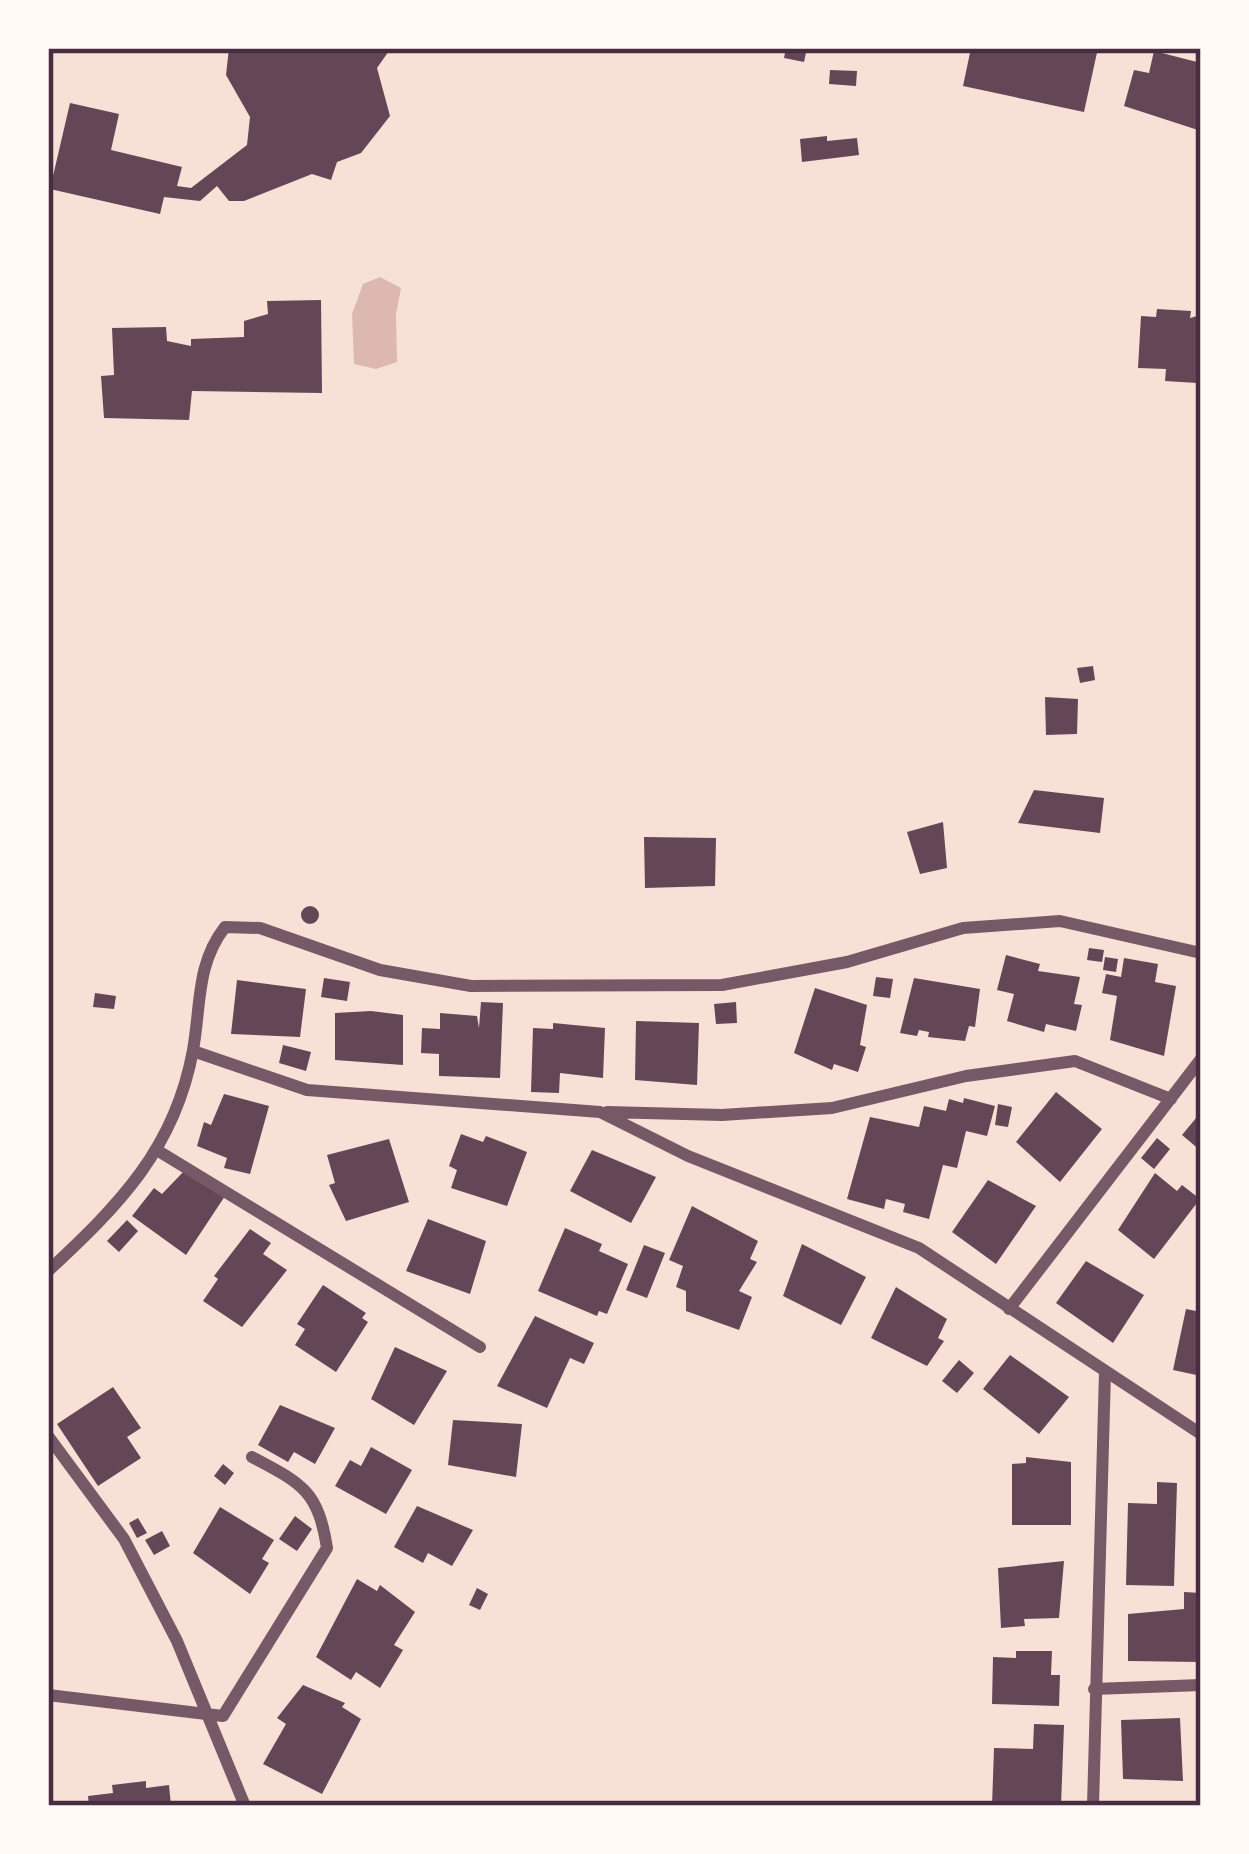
<svg xmlns="http://www.w3.org/2000/svg" width="1249" height="1854" font-family="Cabin,sans-serif">
	<rect width="100%" height="100%" fill="#f7e1d7"/>
	<path fill="#dcb8b0" d="M380,277L401,288L396,314L397,362L376,369L354,364L352,314L363,284Z"/>
	<path fill="#644757" d="M229,48H391L377,68L390,116L361,153L337,162L331,180L312,174L244,201H229L217,186L200,201L164,197L160,214L50,189L70,103L119,114L111,150L182,167L177,186L191,188L247,145L250,117L226,75Z
		M786,48H807L804,62L784,58Z
		M971,48H1098L1084,112L963,86Z
		M1154,51L1201,63V131L1124,106L1134,70L1149,73Z
		M830,70L857,71L856,86L829,84Z
		M827,136V141L857,138L859,155L802,162L800,139Z
		M321,300L322,393L192,391L189,420L104,418L101,376L114,375L112,328L166,327L167,341L191,346V339L244,337V321L268,314L267,301Z
		M1157,309L1191,311L1190,318L1201,315V388L1197,383L1165,381L1166,369L1138,368L1141,316L1156,317Z
		M1093,666L1095,680L1080,683L1077,668Z
		M1045,697L1078,699L1077,734L1046,735Z
		M1034,790L1104,798L1100,833L1018,823Z
		M1196,803H1201V834H1196Z
		M943,822L947,868L920,874L907,832Z
		M644,837L716,838L715,886L645,888Z
		M301 915a9 9 0 1 1 18 0a9 9 0 1 1-18 0Z
		M1089,948L1104,950L1102,962L1087,960Z
		M1006,955L1040,964L1038,971L1080,977L1074,1004L1082,1005L1076,1031L1046,1024L1044,1032L1007,1021L1014,994L997,990Z
		M1105,957L1118,959L1116,972L1103,970Z
		M1124,958L1158,964L1155,982L1176,986L1164,1056L1110,1040L1117,996L1102,993L1106,974L1121,977Z
		M876,977L893,979L890,998L873,996Z
		M324,978L350,982L347,1001L321,997Z
		M914,978L980,989L975,1027L969,1026L965,1041L928,1037L929,1032L919,1030L917,1036L900,1033Z
		M237,980L306,989L300,1037L231,1034Z
		M815,988L867,1005L860,1045L866,1047L858,1072L834,1064L832,1070L794,1053Z
		M95,993L116,996L114,1009L93,1007Z
		M481,1002L503,1003L500,1078L439,1076V1054L421,1053L422,1028L440,1029V1013L477,1016L479,1028Z
		M736,1002L737,1023L716,1024L714,1004Z
		M371,1011L403,1015V1065L335,1060V1013Z
		M636,1021L699,1023L697,1085L635,1080Z
		M553,1023L605,1028L603,1078L560,1073L559,1093L531,1092L533,1028L553,1029Z
		M283,1045L311,1052L306,1071L279,1063Z
		M1056,1092L1102,1129L1060,1182L1016,1142Z
		M224,1094L269,1106L250,1174L224,1168L227,1158L197,1146L204,1122L211,1125Z
		M964,1098L995,1106L987,1136L966,1131L957,1168L943,1165L929,1219L903,1212L905,1204L886,1199L884,1209L847,1199L870,1117L919,1127L924,1106L946,1111L949,1099L963,1103Z
		M998,1104L1012,1107L1008,1127L995,1125Z
		M1201,1112V1151L1182,1135Z
		M461,1134L483,1142L486,1136L527,1152L507,1206L451,1188L457,1170L449,1166Z
		M1157,1138L1170,1149L1154,1169L1141,1158Z
		M389,1139L409,1202L346,1221L329,1185L335,1183L327,1155Z
		M592,1150L656,1177L631,1223L570,1191Z
		M186,1169L225,1196L186,1255L132,1216L154,1188L162,1194Z
		M1155,1173L1177,1191L1182,1185L1200,1199L1154,1259L1118,1230Z
		M988,1180L1036,1206L996,1264L952,1232Z
		M692,1206L758,1241L750,1259L757,1262L739,1291L752,1297L739,1330L686,1311V1291L676,1287L683,1266L669,1260Z
		M428,1219L486,1241L470,1294L406,1271Z
		M127,1220L138,1231L119,1252L107,1241Z
		M565,1228L602,1244L599,1251L628,1264L607,1314L599,1311L597,1316L538,1291Z
		M250,1229L271,1243L263,1254L287,1270L242,1327L203,1301L218,1279L214,1276Z
		M802,1244L866,1277L841,1325L783,1296Z
		M644,1245L665,1253L647,1298L626,1290Z
		M1086,1261L1144,1295L1113,1343L1056,1303Z
		M323,1285L366,1313L362,1318L368,1322L336,1372L295,1345L305,1329L297,1324Z
		M896,1287L947,1319L938,1338L944,1341L927,1366L871,1338Z
		M1186,1309L1201,1312V1376L1173,1370Z
		M535,1316L594,1343L584,1364L570,1358L547,1408L497,1386Z
		M395,1347L447,1371L414,1425L371,1399Z
		M1010,1355L1069,1397L1039,1434L983,1389Z
		M959,1360L974,1373L957,1393L942,1381Z
		M113,1387L141,1428L127,1437L141,1458L98,1486L57,1424Z
		M280,1405L335,1428L315,1464L294,1452L288,1462L258,1445Z
		M453,1420L522,1424L516,1477L448,1465Z
		M371,1447L412,1470L386,1514L335,1486L350,1460L361,1466Z
		M1026,1457L1071,1462V1525H1012V1464L1026,1463Z
		M223,1464L234,1473L225,1485L214,1476Z
		M1157,1482L1177,1483L1174,1586L1126,1585L1128,1503L1157,1504Z
		M417,1506L473,1530L452,1566L428,1553L423,1563L394,1547Z
		M220,1507L274,1540L262,1559L269,1563L250,1594L193,1553Z
		M295,1516L312,1529L297,1551L279,1539Z
		M138,1518L147,1533L137,1538L129,1523Z
		M162,1531L170,1546L154,1555L145,1540Z
		M1064,1561L1059,1618L1024,1619L1025,1626L1001,1628L998,1568Z
		M357,1579L377,1591L380,1585L415,1612L394,1645L403,1650L380,1688L356,1672L351,1680L316,1657Z
		M477,1588L488,1594L480,1610L469,1605Z
		M1184,1592L1201,1593L1200,1662L1128,1661V1614L1184,1609Z
		M1016,1651H1052L1051,1675H1060L1059,1706L992,1704L993,1657L1016,1658Z
		M303,1685L345,1703L342,1707L361,1719L322,1794L263,1764L286,1724L277,1718Z
		M1180,1718L1183,1781L1123,1779L1121,1720Z
		M1034,1724L1064,1725L1061,1806H992L994,1748L1033,1749Z
		M146,1781V1788L169,1785L171,1806H89L88,1796L113,1793L112,1785Z"/>
	<g fill="none" stroke-linecap="round" stroke-linejoin="round">
		<path stroke="#755966" stroke-width="12" d="M193,1051L307,1090L600,1112L688,1156L919,1248L1201,1434
			M607,1112L722,1115L832,1108L966,1076L1075,1061L1171,1099
			M160,1152L480,1347
			M48,1271C119,1205 175,1149 193,1050C201,1006 196,964 225,927L260,928L380,970L471,986L722,985L847,962L963,928L1060,921L1201,953
			M1009,1309L1201,1059
			M48,1436L124,1539L177,1641L245,1806
			M1094,1689L1201,1685
			M48,1695L223,1716L327,1548C318,1490 301,1483 252,1457
			M1093,1806L1105,1372"/>
	</g>
	<rect width="1249" height="1854" fill="none" stroke="#fffaf5" stroke-width="102"/>
	<rect x="51" y="51" width="1147" height="1752" fill="none" stroke="#4a2c40" stroke-width="4.5"/>
</svg>
